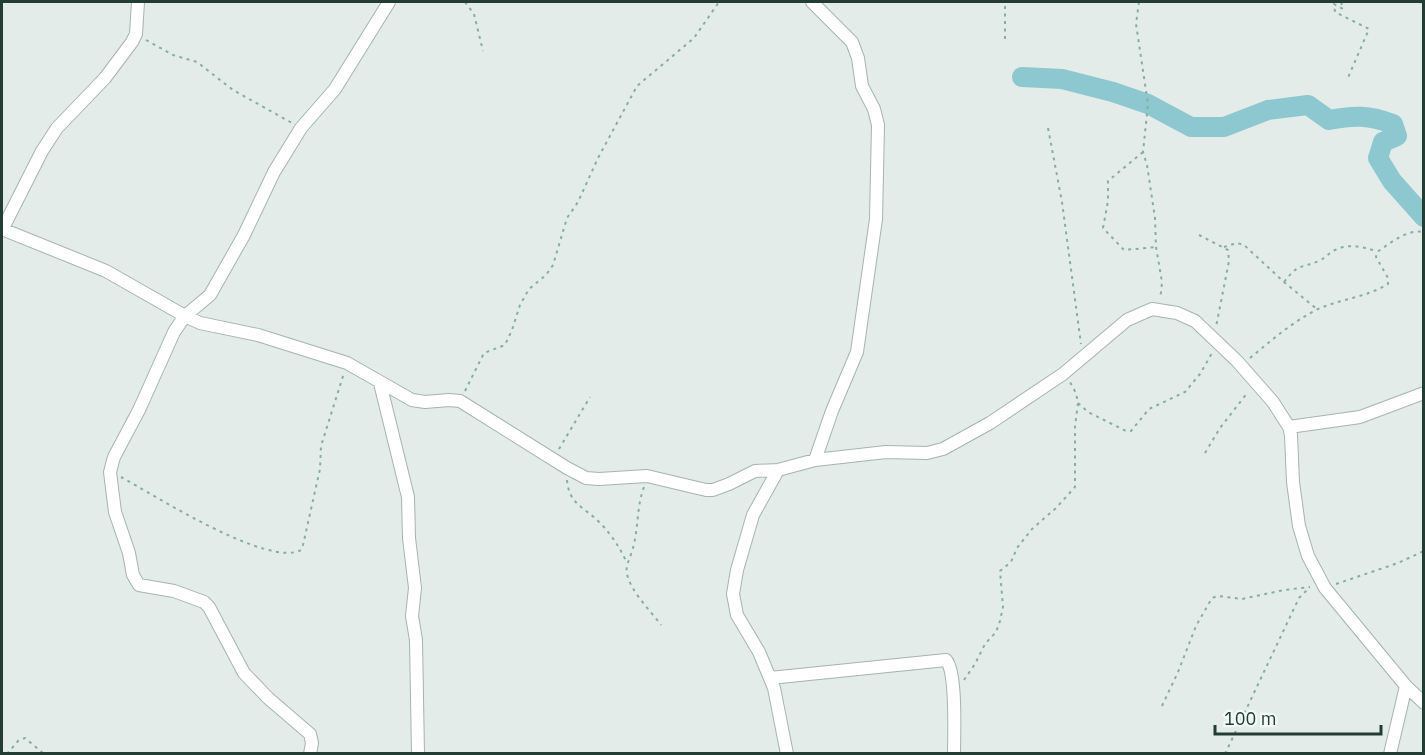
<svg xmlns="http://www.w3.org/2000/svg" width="1425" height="755" font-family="'IBM Plex Sans',sans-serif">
	<rect width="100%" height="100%" fill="#e3ece8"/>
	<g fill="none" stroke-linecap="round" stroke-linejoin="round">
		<path stroke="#8dc7cf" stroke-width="20" d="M1022,77L1062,79L1113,92L1148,104L1191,127H1224L1268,110L1308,105L1329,120C1354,115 1369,115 1393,124L1397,136L1383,142L1378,158L1392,181L1424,217"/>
		<defs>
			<path id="street" d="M812,2L852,42L858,58L862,86L874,109L878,125L876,219L857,352L832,411L815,460
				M2,229L106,271L185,316L200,323L258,335L347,363L412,400L425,402L449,400L460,401L567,468L586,478L599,479L647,476L706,490H713L729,484L755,471L778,470L815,460L886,452L927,453L943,449L990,423L1063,374L1127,320L1152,309L1177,313L1195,321L1237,361L1273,402L1289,427L1291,435L1293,482L1299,526L1308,556L1325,588L1406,686L1424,703
				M2,230L42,151L57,128L105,78L132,42L136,34L138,2
				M380,383L408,497L409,538L415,588L412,616L416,640L418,754
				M1289,427L1360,417L1424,393
				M778,470L753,515L737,570L733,594L737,615L759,652L774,688L787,754
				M770,678L946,660C957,672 954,735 954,754
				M310,754L312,743L310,734L268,698L244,673L209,607L204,602L174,591L139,585L133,575L129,553L115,512L110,472L114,457L139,410L174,332L185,316L210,295L244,235L274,172L301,128L335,89L389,2
				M1390,754L1406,686"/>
		</defs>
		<use href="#street" stroke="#a6b4af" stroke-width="14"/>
		<path stroke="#85afa0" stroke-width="2" stroke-dasharray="3 4.5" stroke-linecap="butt" d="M465,2L474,14L483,51
			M1139,2L1136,24L1148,104L1143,152L1147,165L1155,218L1156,247L1162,282L1161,293L1158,298
			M1341,2L1343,9L1334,4L1335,12L1369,29L1347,80
			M1420,2L1424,3
			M1005,39V2
			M146,40L173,55L197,62L233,90L292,123
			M1048,128L1062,202L1081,344
			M1143,152L1108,181V201L1103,228L1124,250L1156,247
			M1199,235L1228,250L1229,261L1216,327
			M1224,247L1237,243L1244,245L1284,282L1318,310
			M1284,282C1299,263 1299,269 1319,261C1325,258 1329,253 1335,250C1350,243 1362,247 1376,251
			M1250,358C1272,340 1292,322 1318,309C1341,299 1367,297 1388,284V278L1376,257L1377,252C1391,243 1406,229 1424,232
			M465,391L484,353L505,345L512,330L520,305L529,289L546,275L553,265L567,218L578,202L598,158L637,86L694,38L719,2
			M1078,403L1088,412L1126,431H1131L1149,409L1185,392L1200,374L1212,353
			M559,449L590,397
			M1205,453L1220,428L1248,392
			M121,477C154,495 268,568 301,550L303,545L320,469L321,446L344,373
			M567,480C569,505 585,507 600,523C612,535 620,548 627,563
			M644,487C636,508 639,530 632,551C630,559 625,566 627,574C631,592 650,610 661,625
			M1336,584L1398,563L1424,551
			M964,680L975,664L985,644L996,632L1000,621L1003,607L1000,571L1011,562L1017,548L1032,529L1056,508L1075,487V426L1078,403L1076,393L1070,382
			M1162,706L1178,672L1196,626L1212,598L1218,596L1242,599L1284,590L1310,587
			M7,754L18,741L25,738L44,754
			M1225,754L1299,598L1309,588"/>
		<use href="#street" stroke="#fff" stroke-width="12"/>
	</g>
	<rect width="1425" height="755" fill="none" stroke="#233d35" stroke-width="6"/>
	<path d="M1215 725v9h166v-9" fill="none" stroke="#233d35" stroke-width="3"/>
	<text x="1224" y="725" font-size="18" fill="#233d35" stroke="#f3f9f6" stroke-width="4.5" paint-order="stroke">100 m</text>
</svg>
